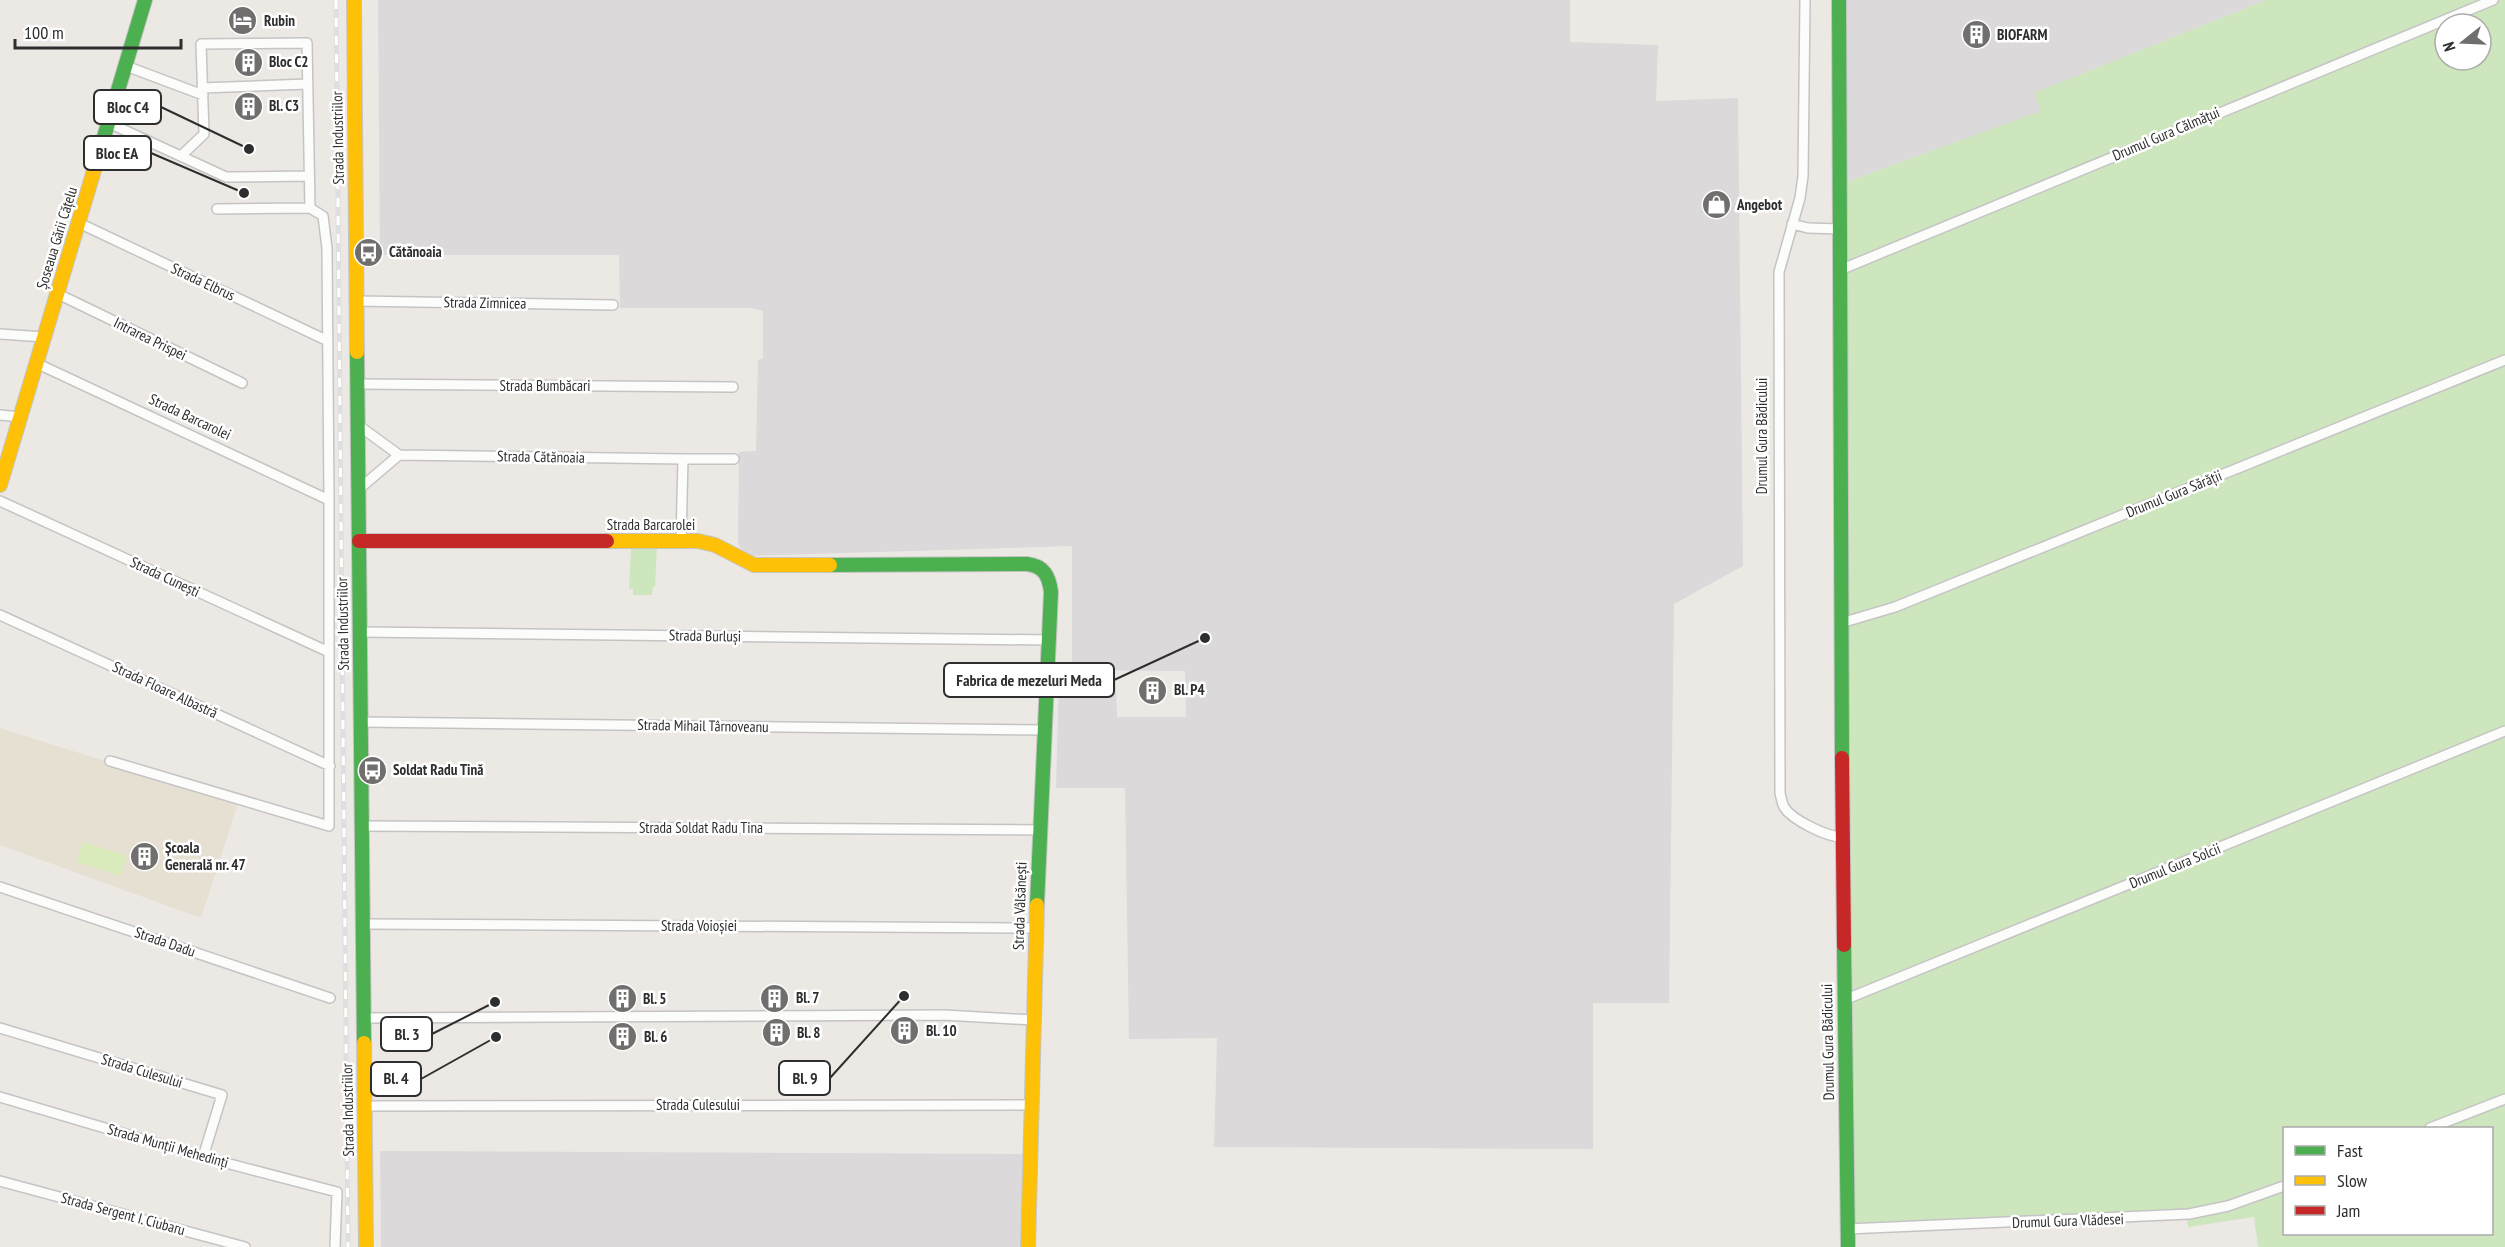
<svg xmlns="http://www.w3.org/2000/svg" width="2505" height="1247" font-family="'PT Sans Narrow',sans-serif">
	<rect width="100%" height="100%" fill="#ece8e4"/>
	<path fill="#dcd9db" d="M378,0H1570V42L1658,45L1656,101L1738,98L1743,566L1674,604L1669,1003H1593V1149L1214,1147L1217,1038L1129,1039L1125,788H1056L1059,682H1116L1117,717H1186L1185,671L1072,670V546L746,556L738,544L739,452L756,451L758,360L763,358V311L752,308H620L619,255H380Z
		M1847,0H2266L2035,93L2042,111L1844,183Z
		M380,1151L1023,1154L1020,1247H381Z"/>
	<path fill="#e6e0d3" d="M0,728L238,803L201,918L0,845Z"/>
	<path fill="#cee6be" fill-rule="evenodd" d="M2266,0H2505V1247H2258L2254,1217L2188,1227L2187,1219L2109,1224L2108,1215L1854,1225L1844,183L2041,111L2034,93ZM2445,24H2481V60H2445ZM2284,1128H2492V1234H2284Z
		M657,547L655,586L653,587L652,595H633V589H629L631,548Z"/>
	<path fill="#d9eabb" d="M83,842L127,856L120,876L77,862Z"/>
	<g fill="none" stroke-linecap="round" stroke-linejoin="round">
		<defs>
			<path id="street" d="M1805,0L1803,176L1800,198L1779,272L1780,793C1781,797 1782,803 1784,807C1792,820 1827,837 1842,837
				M126,66L203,95
				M202,88L308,84
				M109,123L226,177L309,176
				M182,155L204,134L201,44L307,43L310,208L217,209
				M79,223L328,341
				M1792,224L1808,228L1840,229
				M1840,270L2493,0
				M58,294L242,383
				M357,301L613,305
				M0,334L44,337
				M36,363L329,500
				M357,384L733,387
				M0,415L20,417
				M358,425L399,455L683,459L681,541
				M683,459H734
				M359,489L399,455
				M0,501L329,652
				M0,615L330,766
				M1841,623L1895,607L2505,360
				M360,632L1050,640
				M361,722L1045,730
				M110,761L329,826V500L327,248L323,216L310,208
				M362,826L1040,830
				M0,887L330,998
				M363,924L1036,928
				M1844,1000L2505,731
				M363,1018L944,1015L1033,1020
				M0,1028L222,1095L203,1157
				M0,1097L203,1157L337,1192L335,1247
				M364,1106L1031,1105
				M2430,1128L2505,1099
				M0,1181L245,1247
				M1847,1229L2189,1214L2228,1206L2284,1186"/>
			<path id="fast" d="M1839,0L1842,758
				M98,157L145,0
				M357,352L364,1043
				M830,565L1027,564C1044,566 1049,576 1051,592L1037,905
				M1844,945L1848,1247"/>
			<path id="slow" d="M354,0L357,352
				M0,485L98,157
				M607,541H698L715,545L754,565H830
				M364,1043L366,1247
				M1028,1247L1037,905"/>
			<path id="jam" d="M359,541H607
				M1842,758L1844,945"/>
		</defs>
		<use href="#street" stroke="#c5c4c5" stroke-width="12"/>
		<use href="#fast" stroke="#c5c4c5" stroke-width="16"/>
		<use href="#slow" stroke="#c5c4c5" stroke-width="16"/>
		<use href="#jam" stroke="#c5c4c5" stroke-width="16"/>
		<use href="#street" stroke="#fcfcfb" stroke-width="9"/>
		<use href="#fast" stroke="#4caf50" stroke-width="14"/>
		<use href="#slow" stroke="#ffc107" stroke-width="14"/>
		<use href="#jam" stroke="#c62828" stroke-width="14"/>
		<defs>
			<path id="rail" d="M336,0L348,1247"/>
		</defs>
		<use href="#rail" stroke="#dfdfe1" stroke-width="5"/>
		<use href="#rail" stroke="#fff" stroke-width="3" stroke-dasharray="9" stroke-linecap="butt"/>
	</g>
	<defs>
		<symbol id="hotel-disc" viewBox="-11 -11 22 22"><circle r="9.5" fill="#706f6e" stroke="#fff"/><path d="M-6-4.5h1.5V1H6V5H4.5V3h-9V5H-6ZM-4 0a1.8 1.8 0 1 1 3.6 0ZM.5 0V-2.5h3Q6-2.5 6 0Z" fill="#fff"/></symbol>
		<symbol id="building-disc" viewBox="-11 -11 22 22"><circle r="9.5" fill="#706f6e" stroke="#fff"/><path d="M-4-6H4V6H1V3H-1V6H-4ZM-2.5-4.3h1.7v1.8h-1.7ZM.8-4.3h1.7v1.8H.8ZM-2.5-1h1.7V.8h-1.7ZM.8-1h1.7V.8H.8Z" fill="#fff"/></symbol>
		<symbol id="shop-disc" viewBox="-11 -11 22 22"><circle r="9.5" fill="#706f6e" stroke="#fff"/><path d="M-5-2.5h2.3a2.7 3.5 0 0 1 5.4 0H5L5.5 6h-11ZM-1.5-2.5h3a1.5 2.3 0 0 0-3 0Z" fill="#fff"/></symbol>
		<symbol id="bus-disc" viewBox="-11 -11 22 22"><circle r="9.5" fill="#706f6e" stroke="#fff"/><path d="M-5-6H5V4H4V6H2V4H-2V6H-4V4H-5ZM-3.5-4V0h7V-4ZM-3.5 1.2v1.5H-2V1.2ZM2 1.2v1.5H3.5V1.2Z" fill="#fff"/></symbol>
	</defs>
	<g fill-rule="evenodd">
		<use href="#hotel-disc" x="226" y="4" width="33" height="33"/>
		<use href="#building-disc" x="1960" y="18" width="33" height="33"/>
		<use href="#building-disc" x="232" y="46" width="33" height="33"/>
		<use href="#building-disc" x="232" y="90" width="33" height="33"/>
		<use href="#shop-disc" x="1700" y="188" width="33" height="33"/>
		<use href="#bus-disc" x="352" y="236" width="33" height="33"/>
		<use href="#building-disc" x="1136" y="674" width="33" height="33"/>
		<use href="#bus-disc" x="356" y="754" width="33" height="33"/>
		<use href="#building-disc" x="128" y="840" width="33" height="33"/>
		<use href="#building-disc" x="758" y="982" width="33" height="33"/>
		<use href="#building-disc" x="606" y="982" width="33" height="33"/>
		<use href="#building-disc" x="888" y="1014" width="33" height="33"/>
		<use href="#building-disc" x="760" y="1016" width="33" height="33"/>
		<use href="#building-disc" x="606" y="1020" width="33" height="33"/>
	</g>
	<g text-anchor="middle" stroke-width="5" stroke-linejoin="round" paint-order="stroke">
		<g font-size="15" font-weight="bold" fill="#2e2e2e" stroke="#fff" text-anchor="start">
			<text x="264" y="26">Rubin</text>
			<text x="1997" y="40">BIOFARM</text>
			<text x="269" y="67">Bloc C2</text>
			<text x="269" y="111">Bl. C3</text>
			<text x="1737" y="210">Angebot</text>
			<text x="389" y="257">Cătănoaia</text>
			<text x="1174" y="695">Bl. P4</text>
			<text x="393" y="775">Soldat Radu Tină</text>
			<text x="165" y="853">Școala<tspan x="165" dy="17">Generală nr. 47</tspan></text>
			<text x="796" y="1003">Bl. 7</text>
			<text x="643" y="1004">Bl. 5</text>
			<text x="926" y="1036">Bl. 10</text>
			<text x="797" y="1038">Bl. 8</text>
			<text x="644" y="1042">Bl. 6</text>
		</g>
		<g font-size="15" fill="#2e2e2e" stroke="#fff">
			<text transform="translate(2166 134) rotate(-23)" y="5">Drumul Gura Călmățui</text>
			<text transform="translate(338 138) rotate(-91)" y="5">Strada Industriilor</text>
			<text transform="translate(57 238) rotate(-73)" y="5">Șoseaua Gării Cățelu</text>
			<text transform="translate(203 282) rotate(25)" y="5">Strada Elbrus</text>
			<text transform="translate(485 303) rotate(1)" y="5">Strada Zimnicea</text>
			<text transform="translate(150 339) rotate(26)" y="5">Intrarea Prispei</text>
			<text x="545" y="391">Strada Bumbăcari</text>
			<text transform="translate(190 417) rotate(25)" y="5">Strada Barcarolei</text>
			<text transform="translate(1762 436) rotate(-90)" y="5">Drumul Gura Bădicului</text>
			<text transform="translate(541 457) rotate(1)" y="5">Strada Cătănoaia</text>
			<text transform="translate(2174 494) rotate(-22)" y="5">Drumul Gura Sărății</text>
			<text x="651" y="530">Strada Barcarolei</text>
			<text transform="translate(165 577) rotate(25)" y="5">Strada Cunești</text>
			<text transform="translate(343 624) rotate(-91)" y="5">Strada Industriilor</text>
			<text transform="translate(705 636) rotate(1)" y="5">Strada Burluși</text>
			<text transform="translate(165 690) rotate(25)" y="5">Strada Floare Albastră</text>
			<text transform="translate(703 726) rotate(1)" y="5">Strada Mihail Târnoveanu</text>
			<text x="701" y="833">Strada Soldat Radu Tina</text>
			<text transform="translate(2175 866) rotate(-22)" y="5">Drumul Gura Solcii</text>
			<text transform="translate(1020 906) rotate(-88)" y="5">Strada Vâlsănești</text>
			<text x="699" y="931">Strada Voioșiei</text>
			<text transform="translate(165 942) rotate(19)" y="5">Strada Dadu</text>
			<text transform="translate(1828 1042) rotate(-91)" y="5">Drumul Gura Bădicului</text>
			<text transform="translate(142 1071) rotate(17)" y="5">Strada Culesului</text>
			<text x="698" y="1110">Strada Culesului</text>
			<text transform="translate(348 1110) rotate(-91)" y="5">Strada Industriilor</text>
			<text transform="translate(168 1146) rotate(16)" y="5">Strada Munții Mehedinți</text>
			<text transform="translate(123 1214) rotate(15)" y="5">Strada Sergent I. Ciubaru</text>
			<text transform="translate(2068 1221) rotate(-2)" y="5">Drumul Gura Vlădesei</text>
		</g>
	</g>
	<path fill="none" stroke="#2e2e2e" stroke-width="2" d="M249 149L161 107M244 193L151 153M1205 638L1114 680M495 1002L432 1034M904 996L830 1078M496 1037L421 1079"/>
	<g fill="#2e2e2e" stroke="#fff" stroke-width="2">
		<circle cx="249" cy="149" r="6"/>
		<circle cx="244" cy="193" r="6"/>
		<circle cx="1205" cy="638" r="6"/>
		<circle cx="495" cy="1002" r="6"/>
		<circle cx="904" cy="996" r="6"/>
		<circle cx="496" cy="1037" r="6"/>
	</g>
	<g fill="#fff" stroke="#2e2e2e" stroke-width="2">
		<rect x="94" y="90" width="67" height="34" rx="6"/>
		<rect x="84" y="136" width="67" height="34" rx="6"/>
		<rect x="944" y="663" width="170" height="34" rx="6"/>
		<rect x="381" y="1017" width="51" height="34" rx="6"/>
		<rect x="779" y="1061" width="51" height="34" rx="6"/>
		<rect x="371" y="1062" width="50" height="34" rx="6"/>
	</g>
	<g font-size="16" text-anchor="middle" font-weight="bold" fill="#2e2e2e">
		<text x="128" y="113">Bloc C4</text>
		<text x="117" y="159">Bloc EA</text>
		<text x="1029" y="686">Fabrica de mezeluri Meda</text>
		<text x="407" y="1040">Bl. 3</text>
		<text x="805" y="1084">Bl. 9</text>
		<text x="396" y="1084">Bl. 4</text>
	</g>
	<rect x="2283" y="1127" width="210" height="108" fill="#ffffff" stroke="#ababab" stroke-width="1.5"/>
	<rect x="2295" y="1146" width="30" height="9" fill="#4caf50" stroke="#ababab" stroke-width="1.5"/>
	<text x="2337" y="1157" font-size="18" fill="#2e2e2e">Fast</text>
	<rect x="2295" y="1176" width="30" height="9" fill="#ffc107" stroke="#ababab" stroke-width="1.5"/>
	<text x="2337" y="1187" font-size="18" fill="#2e2e2e">Slow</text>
	<rect x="2295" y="1206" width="30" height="9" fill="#c62828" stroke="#ababab" stroke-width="1.5"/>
	<text x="2337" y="1217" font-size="18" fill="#2e2e2e">Jam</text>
	<g transform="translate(2463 42) rotate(252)"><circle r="28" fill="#ffffff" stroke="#ababab" stroke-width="1.5"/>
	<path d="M0-4.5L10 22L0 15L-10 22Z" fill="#706f6e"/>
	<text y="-9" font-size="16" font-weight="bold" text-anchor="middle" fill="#2e2e2e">N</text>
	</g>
	<path d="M15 39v9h166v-9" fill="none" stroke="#2e2e2e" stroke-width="3"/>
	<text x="24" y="39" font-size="18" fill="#2e2e2e" stroke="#ffffff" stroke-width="4.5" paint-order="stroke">100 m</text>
</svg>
